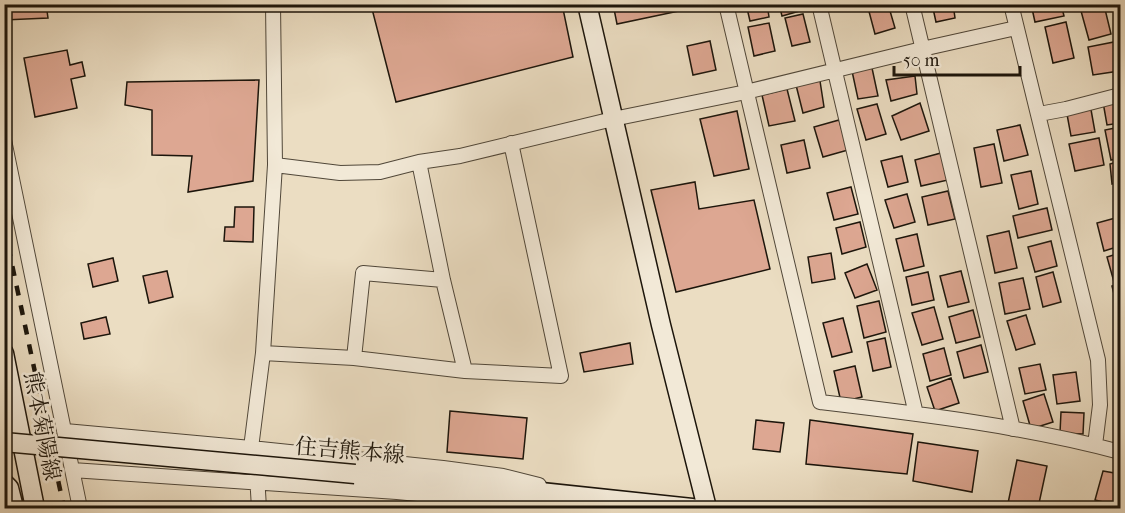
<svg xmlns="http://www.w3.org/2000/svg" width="1125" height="513" font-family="'IM FELL French Canon','Noto Serif JP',serif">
	<rect width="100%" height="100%" fill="#ebddc2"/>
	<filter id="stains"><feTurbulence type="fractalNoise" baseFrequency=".00333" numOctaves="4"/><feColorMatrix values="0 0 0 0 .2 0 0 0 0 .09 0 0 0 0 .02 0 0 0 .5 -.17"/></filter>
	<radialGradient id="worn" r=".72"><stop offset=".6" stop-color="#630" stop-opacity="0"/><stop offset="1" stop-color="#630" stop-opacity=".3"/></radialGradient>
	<path fill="#dda792" stroke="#1c150b" stroke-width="1.5" d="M4,4H46L48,18L4,20Z
		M374,4H562L573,57L396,102L371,5Z
		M613,4H697L698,7L617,24Z
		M746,4H767L769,17L750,21Z
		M779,4H806L807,9L782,16Z
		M867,4H888L895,28L875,34Z
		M932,4H953L955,18L936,22Z
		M1031,4H1061L1064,16L1035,22Z
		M1104,5L1111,34L1089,40L1081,11Z
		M803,14L810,42L792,46L785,18Z
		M1066,22L1074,58L1053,63L1045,27Z
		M769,23L775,51L754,56L748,27Z
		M710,41L716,70L693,75L687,46Z
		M1114,42L1119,71L1093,75L1088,47Z
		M67,50L70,65L82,62L85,76L71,79L77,108L35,117L24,58Z
		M872,68L878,96L858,99L852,71Z
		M915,76L917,94L891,101L886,80Z
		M259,80L253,181L188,192L192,156L152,155V110L125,105L127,82Z
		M820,81L824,107L803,113L796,85Z
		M787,89L795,121L769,126L762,95Z
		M1120,98V123L1107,125L1103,102Z
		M920,103L929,131L901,140L892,116Z
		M877,104L886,134L866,140L857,109Z
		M1090,104L1095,132L1071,136L1066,109Z
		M737,111L749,169L714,176L700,119Z
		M839,120L848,150L823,157L814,127Z
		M1020,125L1028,155L1004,161L997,130Z
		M1120,127V158L1111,160L1105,130Z
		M1099,138L1104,165L1075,171L1069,144Z
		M804,140L810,168L787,173L781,145Z
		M994,144L1002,183L981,187L974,148Z
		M941,153L948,180L921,186L915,160Z
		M902,156L908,182L888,187L881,161Z
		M1120,161V181L1112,184L1110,164Z
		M1031,171L1038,204L1019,209L1011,175Z
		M695,182L699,209L754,200L770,269L676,292L651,190Z
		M851,187L858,214L834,220L827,193Z
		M948,191L955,219L928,225L922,197Z
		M907,194L915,222L894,228L885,200Z
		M235,207H254L253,242L224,241L225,227H234Z
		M1047,208L1052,230L1018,238L1013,216Z
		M1119,217L1120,224V246L1104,251L1097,223Z
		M860,222L866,247L842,254L836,228Z
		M1009,231L1017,268L995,273L987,236Z
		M917,234L924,266L904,271L896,239Z
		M1051,241L1057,266L1035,272L1028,247Z
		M831,253L835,279L812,283L808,257Z
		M1120,253V280L1114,282L1107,257Z
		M113,258L118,281L93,287L88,264Z
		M867,264L877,290L855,298L845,273Z
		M167,271L173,297L149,303L143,276Z
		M961,271L969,302L948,307L940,276Z
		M928,272L934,300L912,305L906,277Z
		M1053,272L1061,302L1043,307L1036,277Z
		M1023,278L1030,309L1005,314L999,283Z
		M1120,284V314H1119L1112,286Z
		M879,301L886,332L864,338L857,306Z
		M934,307L943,339L922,345L912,313Z
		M973,310L980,337L956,343L949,317Z
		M1026,315L1035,344L1016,350L1007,321Z
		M106,317L110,334L84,339L81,323Z
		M843,318L852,352L832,357L823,323Z
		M885,338L891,367L873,371L867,342Z
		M630,343L633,364L584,372L580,353Z
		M981,345L988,372L964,378L957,352Z
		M944,348L951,375L930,381L923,354Z
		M1040,364L1046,390L1025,394L1019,368Z
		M855,366L862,397L841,402L834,371Z
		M1076,372L1080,401L1057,404L1053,375Z
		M951,378L959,403L935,411L927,387Z
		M1044,394L1053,422L1031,429L1023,401Z
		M450,411L527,418L523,459L447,452Z
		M1061,412L1084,413L1083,434L1060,433Z
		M756,420L784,423L780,452L753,449Z
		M810,420L913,434L907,474L806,464Z
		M918,442L978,451L972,492L913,481Z
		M1017,460L1047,466L1038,508H1007Z
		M1103,471L1120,474V506L1095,500Z"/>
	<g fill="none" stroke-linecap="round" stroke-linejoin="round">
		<defs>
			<path id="street" d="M726,4L820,402C921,414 1023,426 1120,452
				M819,4L916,414
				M912,4L1013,429
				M1011,4L1098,360L1100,405L1095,445
				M1039,114L1066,109L1120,95
				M4,140L80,508
				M419,162L443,280L465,371
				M275,165L340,173L380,172L419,162L460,156L613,119L746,92L922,49L1016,28
				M263,353L354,358L465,371L561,376L511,143
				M354,358L363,273L443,280
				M65,431L251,448L443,468L503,476L539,485
				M253,456L251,448L263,353L275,165L273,4
				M72,470L397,492L501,502L547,499
				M257,475L259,508"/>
			<path id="secondary" d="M587,4L661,325L707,508
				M4,353L35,508
				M355,474L457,483L692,508
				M4,483L9,488L14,508"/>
		</defs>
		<use href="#street" stroke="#504739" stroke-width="16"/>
		<use href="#secondary" stroke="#1c150b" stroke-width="21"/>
		<use href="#street" stroke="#f2e9d7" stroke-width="14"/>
		<use href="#secondary" stroke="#f2e9d7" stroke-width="18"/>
		<path stroke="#1c150b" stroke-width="4.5" stroke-dasharray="10 10" stroke-linecap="butt" d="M4,227L64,508"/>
		<defs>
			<path id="secondary-bridge" d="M4,442L355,474"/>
		</defs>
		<use href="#secondary-bridge" stroke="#1c150b" stroke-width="21" stroke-linecap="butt"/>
		<use href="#secondary-bridge" stroke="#f2e9d7" stroke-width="18"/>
	</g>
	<g text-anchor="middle" stroke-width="5" stroke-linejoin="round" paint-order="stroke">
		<g font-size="22" fill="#1c150b" stroke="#f2e9d7">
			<text transform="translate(43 426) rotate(79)" y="8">熊本菊陽線</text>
			<text transform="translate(350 450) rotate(5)" y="8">住吉熊本線</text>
		</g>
	</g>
	<rect width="1125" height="513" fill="none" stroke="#ebddc2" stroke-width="24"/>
	<rect x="6" y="6" width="1113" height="501" fill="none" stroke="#1c150b" stroke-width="3"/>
	<rect x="12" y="12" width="1101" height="489" fill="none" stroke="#1c150b" stroke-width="1.5"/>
	<path d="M894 66v9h126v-9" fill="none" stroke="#1c150b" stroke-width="3"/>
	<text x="903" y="66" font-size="18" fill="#1c150b" stroke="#f2e9d7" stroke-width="4.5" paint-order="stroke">50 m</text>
	<rect width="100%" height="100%" filter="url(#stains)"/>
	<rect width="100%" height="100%" fill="url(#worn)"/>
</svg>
